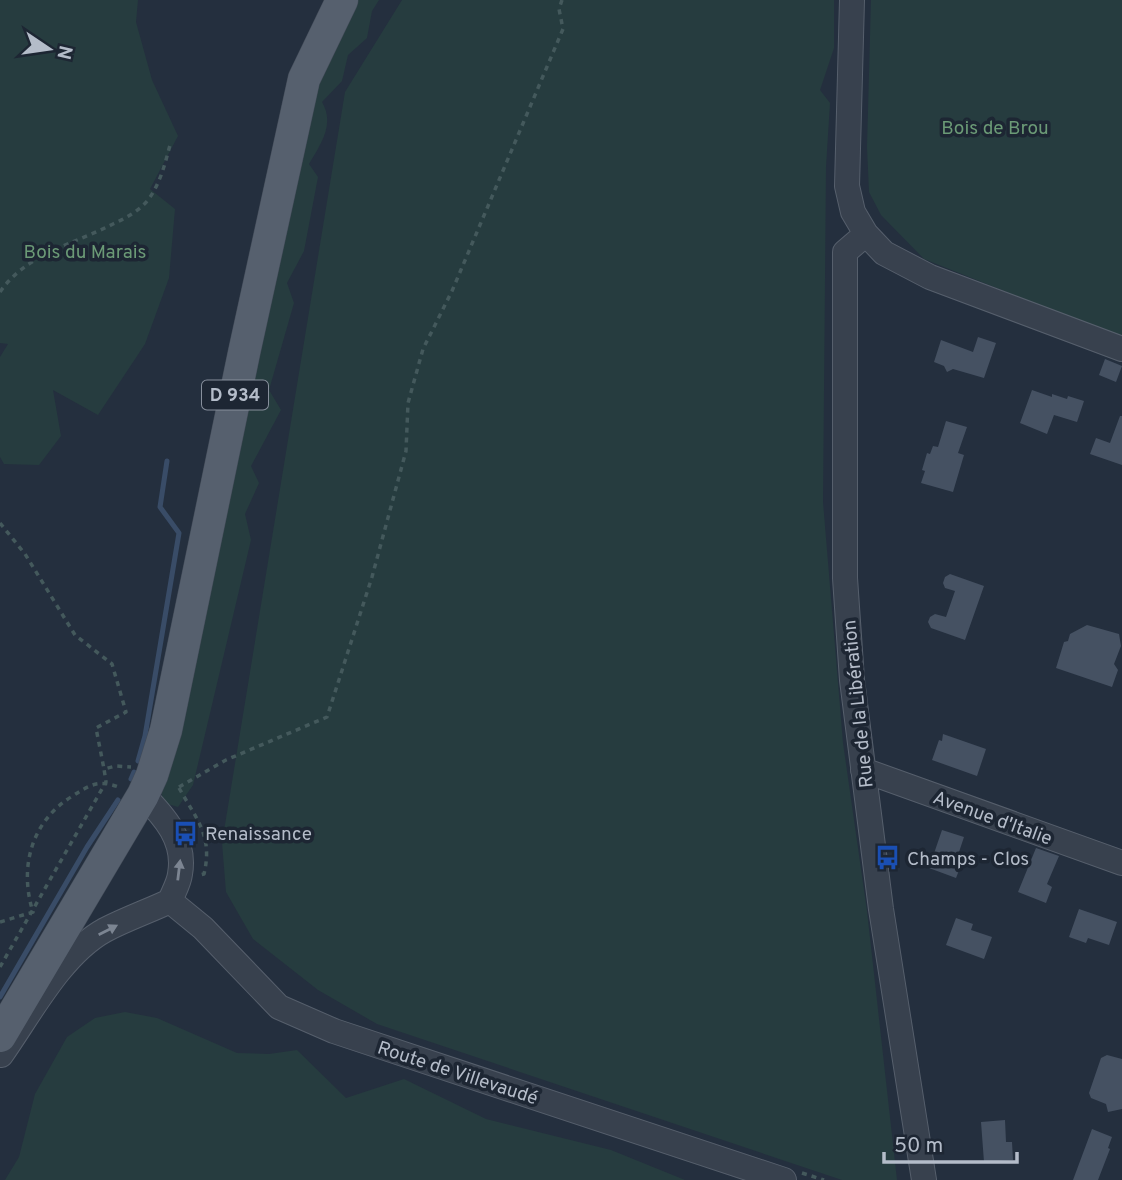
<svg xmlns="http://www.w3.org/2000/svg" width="1122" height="1180" font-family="Overpass,sans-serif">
	<rect width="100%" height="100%" fill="#242f3e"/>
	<path fill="#263c3f" d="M0,0H138L136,22L152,80L178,136L150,189L175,209L169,278L145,344L98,415L53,390L61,436L39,465L4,464L0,457V357L8,344L0,343Z
		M352,0H379L372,11L367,38L348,55L342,81L322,102C335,124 321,144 309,164L318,177L304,251L287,283L294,303L269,390L281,410L251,466L259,483L245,514L251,540L193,785L178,807L164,803L159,784L305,117Z
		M402,0H834V48L820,90L830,103L826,167L823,502L843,743L867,911L897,1180H842L377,1024L318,990L253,939L226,892L222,843L345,92Z
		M871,0H1122V338L924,259L881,215L869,192L867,147Z
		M125,1012L157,1018L237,1053L269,1054L297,1050L346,1098L404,1079L486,1119L611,1150L685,1180H5L19,1157L35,1094L67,1037L95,1018Z"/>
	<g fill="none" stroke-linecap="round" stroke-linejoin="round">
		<path stroke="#394c67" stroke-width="5" d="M138,761L145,736L179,533L160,507L167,461
			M131,779L134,772
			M0,997L87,847L118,800"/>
	</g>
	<path fill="#455162" d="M978,337L996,343L984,378L953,369L947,372L944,366L934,362L941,340L973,352Z
		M1105,359L1122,366L1116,382L1099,375Z
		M1032,390L1052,397V394L1067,399L1068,396L1084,401L1077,422L1054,415L1047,434L1020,423Z
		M1120,416H1122V465L1090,454L1096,438L1110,443Z
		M946,421L967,427L958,453L964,455L953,492L921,483L925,471L922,470L927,453L930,454L933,446L938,447Z
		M950,574L984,586L965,640L931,628L928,622L930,617L935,614L946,617L955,591L945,588L943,583L945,577Z
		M1087,625L1119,634L1121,646L1114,664L1118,670L1112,687L1056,668L1064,642L1068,641L1070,634Z
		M943,734L986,749L977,776L932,760L939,740L942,741Z
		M942,830L964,837L957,858L963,860L956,878L929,868Z
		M1036,848L1059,856L1047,884L1052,887L1046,903L1018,892Z
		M1079,909L1117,922L1109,945L1088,938L1086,943L1069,937Z
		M956,918L973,924L971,930L992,937L984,959L946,945Z
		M1107,1055L1122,1059V1109L1108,1112L1106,1104L1091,1098L1089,1093L1101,1058Z
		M1005,1120L1006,1142H1012L1013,1160L984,1162L981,1122Z
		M1092,1129L1112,1137L1108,1148L1110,1149L1098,1180H1073Z"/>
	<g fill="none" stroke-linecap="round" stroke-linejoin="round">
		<defs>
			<path id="minor" d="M852,0L847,186L853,212L866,234L884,253L930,277L1122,349
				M866,234L845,252V578L852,680L881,909L924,1180
				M863,770L1122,863
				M170,901L203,928L279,1007L334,1031L784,1180
				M1,1055C30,1014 61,954 105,930C126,919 149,911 170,901C173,893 179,883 180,874C186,841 165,817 143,795"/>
			<path id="major" d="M0,1036L143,795L152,775L166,730L244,353L304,79L342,0"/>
		</defs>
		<use href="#minor" stroke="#565f6c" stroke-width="26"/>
		<use href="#major" stroke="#414a57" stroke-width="33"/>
		<path stroke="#44595c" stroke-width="3.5" stroke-dasharray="5 5" stroke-linecap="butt" d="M0,292C26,254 74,244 113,224C126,218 139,211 148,200C160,184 165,164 170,145
			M0,523L25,554L75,635L112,664L126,712L96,728L104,769
			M179,787L226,760L327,717L372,577L406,451L408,403L423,349L452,291L563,29L559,9L562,0
			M179,788C197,820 213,836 204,874L200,875
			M0,922L33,912C19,868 31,822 71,797C91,784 99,779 121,788
			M0,967L106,782L104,769L116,766L131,767
			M802,1173L824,1180"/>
		<use href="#minor" stroke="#38414e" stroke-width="24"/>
		<use href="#major" stroke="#56606e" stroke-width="32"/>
	</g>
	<defs><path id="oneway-solid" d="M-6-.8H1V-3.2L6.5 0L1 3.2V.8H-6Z" transform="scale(1.75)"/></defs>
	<g fill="#7c8592">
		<use href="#oneway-solid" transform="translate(179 870) rotate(-83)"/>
		<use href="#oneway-solid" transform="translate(108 930) rotate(-27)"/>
	</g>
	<defs>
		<symbol id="bus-bare" viewBox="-9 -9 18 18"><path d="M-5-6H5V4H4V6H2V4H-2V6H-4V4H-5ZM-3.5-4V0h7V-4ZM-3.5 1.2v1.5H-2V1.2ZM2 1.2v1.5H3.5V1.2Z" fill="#1a4fb4" stroke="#1d2633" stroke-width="2.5" paint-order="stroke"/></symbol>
	</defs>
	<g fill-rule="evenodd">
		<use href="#bus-bare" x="168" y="816" width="35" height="35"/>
		<use href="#bus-bare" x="870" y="840" width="35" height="35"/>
	</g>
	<g text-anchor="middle" stroke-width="7" stroke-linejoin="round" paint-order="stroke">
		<rect fill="#1d2633" stroke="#878f9c" stroke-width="2" x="202" y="380.5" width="66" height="29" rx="5"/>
		<g font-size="18" font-weight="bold" fill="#b4bcc9">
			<text x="235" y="401">D 934</text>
		</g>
		<g font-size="19" fill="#6b9a76" stroke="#1d2633">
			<text x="995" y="134">Bois de Brou</text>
			<text x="85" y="258">Bois du Marais</text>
		</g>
		<g font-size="19" fill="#b4bcc9" stroke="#1d2633">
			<text transform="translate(857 704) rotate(-96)" y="7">Rue de la Libération</text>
			<text transform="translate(993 817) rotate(20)" y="7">Avenue d'Italie</text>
			<text transform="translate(458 1072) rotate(18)" y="7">Route de Villevaudé</text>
		</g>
		<g font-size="19" fill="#b4bcc9" stroke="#1d2633" text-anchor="start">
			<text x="205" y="840">Renaissance</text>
			<text x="907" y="865">Champs - Clos</text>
		</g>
	</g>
	<g transform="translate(49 49) rotate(103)" stroke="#1d2633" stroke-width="5" paint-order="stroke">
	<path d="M0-5L12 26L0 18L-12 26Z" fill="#b4bcc9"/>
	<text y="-10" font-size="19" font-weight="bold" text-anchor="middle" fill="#b4bcc9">N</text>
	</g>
	<path d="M884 1152v10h133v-10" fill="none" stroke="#b4bcc9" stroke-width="3.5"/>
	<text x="894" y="1152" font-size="21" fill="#b4bcc9" stroke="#1d2633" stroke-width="5" paint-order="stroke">50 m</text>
</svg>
